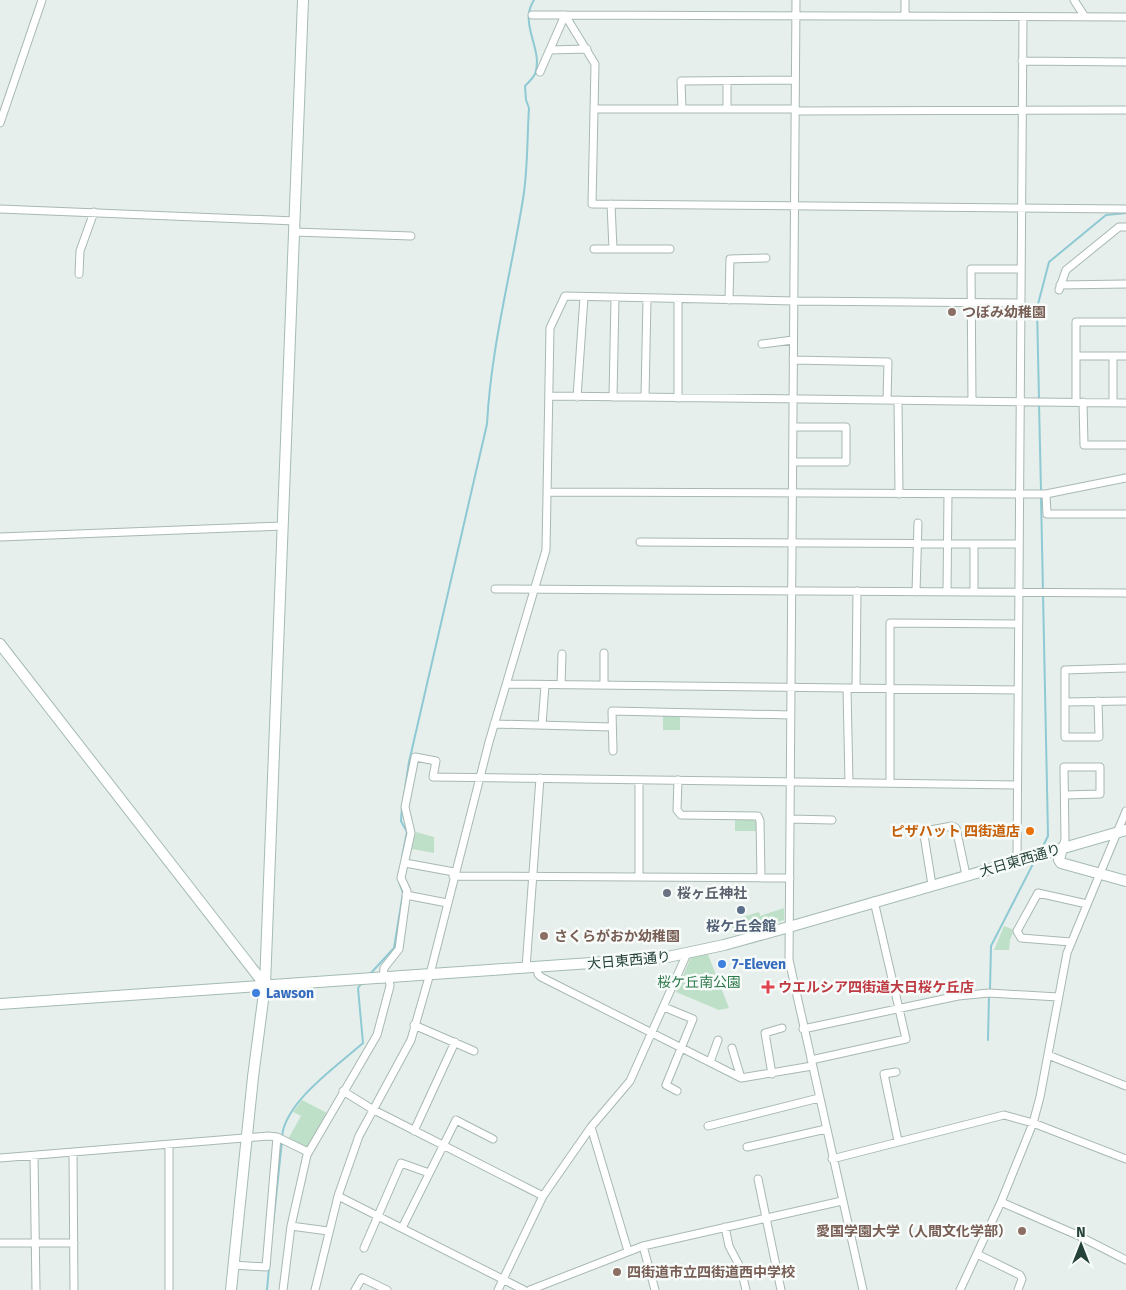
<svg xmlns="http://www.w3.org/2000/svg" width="1126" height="1290" font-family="'Fira Sans','Noto Sans JP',sans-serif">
	<rect width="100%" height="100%" fill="#e6efeb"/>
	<path fill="#bfe0c8" d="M663,715H680V730H663Z
		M735,818H749L757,822V831H735Z
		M416,832L434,837V853L412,849Z
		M784,908V920L733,935L731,925L740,923L739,918L759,912L760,916Z
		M1004,926L1014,930L1010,940L1009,950H994Z
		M707,952L729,1008L719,1010L676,992L691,957Z
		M302,1100L327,1113L309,1148L306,1149L288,1139L301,1116L293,1112Z"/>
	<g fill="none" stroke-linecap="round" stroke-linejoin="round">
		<path stroke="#8ec9d4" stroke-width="2" d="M1039,399L1037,308L1049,262L1106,215L1126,213
			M1039,403L1041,491
			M403,802L409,762L487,424C491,347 511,274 523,199C528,169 527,138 529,108L526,100L525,86C528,83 533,78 535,74C544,49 518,24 534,0
			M402,806L401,821L407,832L402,857
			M1040,852L1048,836L1041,496
			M370,974L394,948L403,893L399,882
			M990,990L991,946L1035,860
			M988,1040L989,995
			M282,1136C286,1101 337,1066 363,1043L358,988L362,983
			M273,1225L282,1141
			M267,1290L269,1267"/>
		<defs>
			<path id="street" d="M796,0L789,960L863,1290
				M1074,0L1085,17
				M532,15H565L540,72
				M565,15L595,64L592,204L1126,209
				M565,15L1126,17
				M905,15V0
				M550,50L587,49
				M1022,61L1126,62
				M727,81V109
				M594,109H795
				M682,109L681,81L795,80
				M795,111L1126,110
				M0,123L42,0
				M611,204L613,249
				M0,209L295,221
				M294,232L411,236
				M594,249H670
				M79,274L80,251L94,212
				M1060,285L1126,284
				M1059,290L1066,270L1119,227H1126
				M729,300L730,259L766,258
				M762,344L793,340
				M1076,356H1126
				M793,360L888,362L887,400
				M550,396L1126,403
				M577,397L584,297
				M613,397L615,298
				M645,397L647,299
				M678,398V299
				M898,400L899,494
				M972,401L971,269H1021
				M1076,402V322H1126
				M1083,402L1084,445H1126
				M1113,403V356
				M793,462H846V427H793
				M548,492L1046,494L1126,478
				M1046,494L1047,514H1126
				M0,537L283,526
				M640,542L1019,544
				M974,544V592
				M495,589L1126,593
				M916,592L918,523
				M947,592L948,494
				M604,653V685
				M507,684L1018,690
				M561,685L562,654
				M847,688L849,783
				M856,688L857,591
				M1098,701L1099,737H1065V670L1126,668
				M1065,702L1126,701
				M494,724L612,727
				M542,725L545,685
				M613,751L612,711L791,715
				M678,780L677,810L681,815L758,816L760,821L761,878
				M890,783V623L1018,624
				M790,819L832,820
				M1062,848L1065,840L1064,767H1100V794L1065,795
				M1017,860L1023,17
				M405,863L454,872
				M453,876L790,878
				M639,876V780
				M932,885L924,835L925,831L952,826L956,828L966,875
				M406,895L447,903
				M1071,942L1021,938L1017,931L1038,893L1087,904
				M526,968L540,778
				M537,968L538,974L541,977L741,1078L812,1066
				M383,979L384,968L399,949L407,891L401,878L411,833L405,807L415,757L436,761L433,777L1017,785
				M664,1007L693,1019L666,1085L677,1091
				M414,1025L474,1051
				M803,1029L958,996L989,993L1058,997
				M732,1048L741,1078
				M1048,1055L1126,1086
				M811,1060L906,1039L874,901
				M710,1062L718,1040
				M896,1072L884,1074L898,1141
				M772,1074L765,1033L782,1028
				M343,1091L372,1109L543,1196
				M708,1126L819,1098
				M591,1127L628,1251
				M414,1131L455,1042
				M747,1147L826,1129
				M73,1153L74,1290
				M34,1156L36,1290
				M0,1158L268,1136L277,1137L308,1152
				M832,1159L1004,1115L1033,1123L1126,1159
				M758,1179L781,1290
				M338,1196L524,1290
				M1001,1202L1077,1235L1126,1260
				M291,1226L328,1231
				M725,1227L729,1246L741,1269L746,1290
				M402,1228L456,1120L493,1139
				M0,1243H74
				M643,1246L655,1290
				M364,1248L401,1163L429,1173
				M977,1254L1020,1275L1022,1279L1018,1290
				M233,1265L266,1267L277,1137
				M169,1290V1146
				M283,1290L291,1226L307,1155L377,1035L390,986L389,978
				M315,1290L338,1196L359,1136L411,1040L431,970L489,742L546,550L550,328L565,296L794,301L1021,303
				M355,1290L362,1278L387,1290
				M498,1290L543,1196L591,1127L630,1081L685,958L684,954
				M530,1290L643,1246L842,1201
				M960,1290L1001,1202L1033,1123L1040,1097L1067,953L1126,811"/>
			<path id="secondary" d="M0,644L265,985
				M1062,848L1059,860L1061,863L1126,881
				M0,1004L663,958L724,945L789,927L1126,830
				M231,1290L253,1077L265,985L303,0"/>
		</defs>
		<use href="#street" stroke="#a8b8b2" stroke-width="9"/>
		<use href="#secondary" stroke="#a4bbb3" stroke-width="12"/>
		<use href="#street" stroke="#fff" stroke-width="7"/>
		<use href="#secondary" stroke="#fff" stroke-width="10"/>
	</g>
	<g fill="#8d6e63" stroke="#f7fbf9" stroke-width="2">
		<circle cx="952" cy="312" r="5"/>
		<circle cx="544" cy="936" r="5"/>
		<circle cx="1022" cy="1231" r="5"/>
		<circle cx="617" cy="1272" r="5"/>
	</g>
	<circle fill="#e8710a" stroke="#f7fbf9" stroke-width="2" cx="1030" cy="831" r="5"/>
	<circle fill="#6b7280" stroke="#f7fbf9" stroke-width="2" cx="667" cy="893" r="5"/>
	<circle fill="#5c6f8a" stroke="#f7fbf9" stroke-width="2" cx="741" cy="910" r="5"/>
	<g fill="#3f7fe0" stroke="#f7fbf9" stroke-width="2">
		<circle cx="722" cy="964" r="5"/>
		<circle cx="256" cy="993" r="5"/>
	</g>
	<path fill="#e0444e" stroke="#f7fbf9" stroke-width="2" d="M765.5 979.5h5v5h5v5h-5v5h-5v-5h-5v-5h5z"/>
	<g text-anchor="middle" stroke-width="5" stroke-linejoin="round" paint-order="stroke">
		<g font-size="14" font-weight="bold" fill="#785e54" stroke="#f7fbf9" text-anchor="start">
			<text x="962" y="317">つぼみ幼稚園</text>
			<text x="554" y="941">さくらがおか幼稚園</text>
			<text x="1012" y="1236" text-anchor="end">愛国学園大学（人間文化学部）</text>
			<text x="627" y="1277">四街道市立四街道西中学校</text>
		</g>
		<g font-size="14" font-weight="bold" fill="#c56008" stroke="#f7fbf9" text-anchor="end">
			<text x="1020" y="836">ピザハット 四街道店</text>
		</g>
		<g font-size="14" fill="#24423a" stroke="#f7fbf9">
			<text transform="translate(1020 860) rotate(-16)" y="5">大日東西通り</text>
			<text transform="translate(629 960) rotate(-5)" y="5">大日東西通り</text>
		</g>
		<g font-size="14" font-weight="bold" fill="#5b616d" stroke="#f7fbf9" text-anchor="start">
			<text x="677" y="898">桜ヶ丘神社</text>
		</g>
		<g font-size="14" font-weight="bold" fill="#4e5e75" stroke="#f7fbf9">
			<text x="741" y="931">桜ケ丘会館</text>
		</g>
		<g font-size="14" font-weight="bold" fill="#366cbe" stroke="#f7fbf9" text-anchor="start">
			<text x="732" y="969">7-Eleven</text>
			<text x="266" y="998">Lawson</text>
		</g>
		<g font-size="14" fill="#2d7a4b" stroke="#f7fbf9">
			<text x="699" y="987">桜ケ丘南公園</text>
		</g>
		<g font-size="14" font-weight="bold" fill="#be3a42" stroke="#f7fbf9" text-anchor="start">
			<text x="778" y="992">ウエルシア四街道大日桜ケ丘店</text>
		</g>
	</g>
	<g transform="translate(1081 1245)" stroke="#f7fbf9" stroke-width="4" paint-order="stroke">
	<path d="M0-4L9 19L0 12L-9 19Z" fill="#24423a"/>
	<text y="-8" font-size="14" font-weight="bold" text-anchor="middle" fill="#24423a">N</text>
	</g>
</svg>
